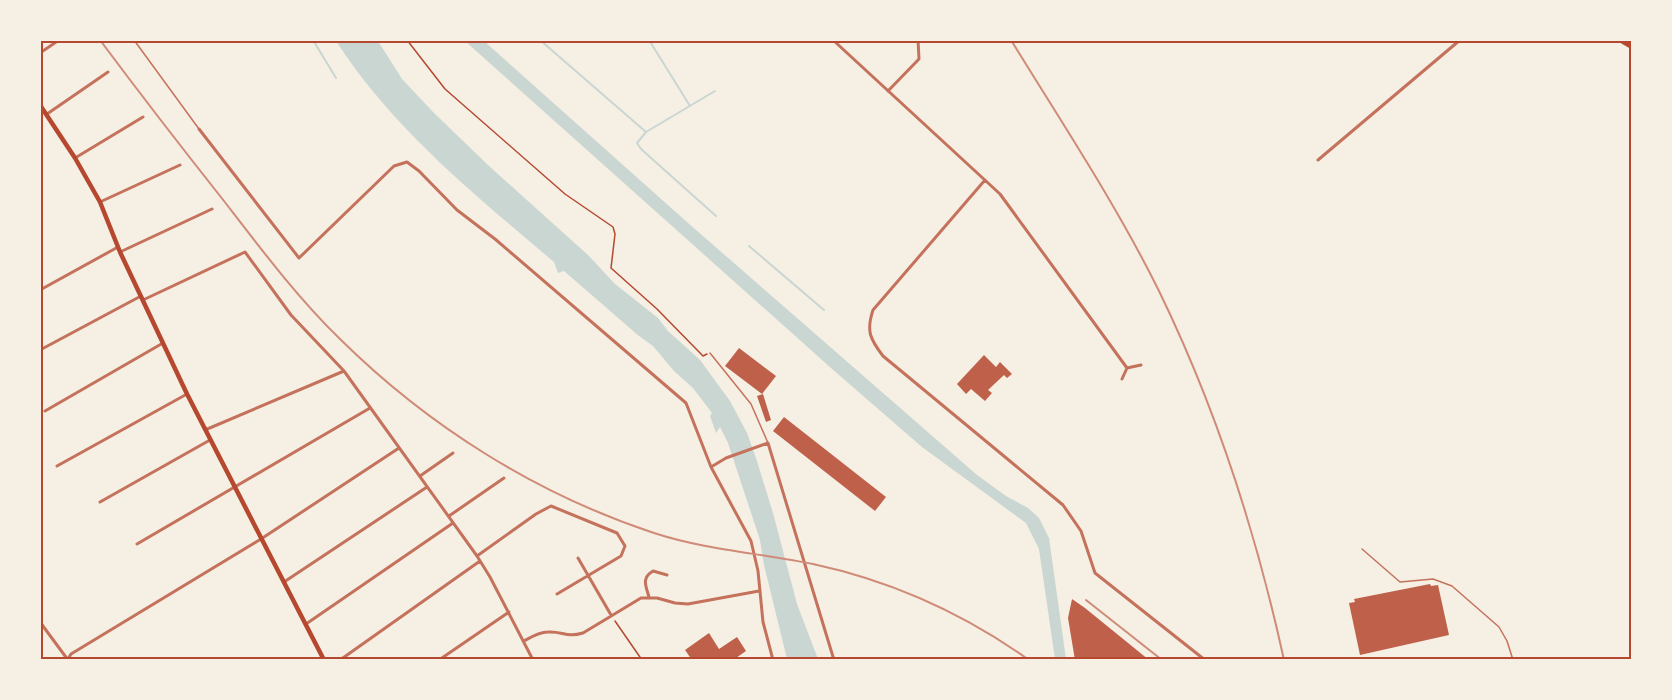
<svg xmlns="http://www.w3.org/2000/svg" width="1672" height="700" font-family="Helvetica,sans-serif">
	<rect width="100%" height="100%" fill="#f6efe4"/>
	<path fill="#c9d6d2" d="M336,41H378L402,79L434,113L489,166L589,256L615,284L658,318L668,331L700,360L730,401L747,433L756,458L773,513L797,604L818,659H787L764,565L760,540L728,443L720,427L716,433L710,416L712,413L693,388L674,371L653,346L639,336L564,271L558,273L554,262C475,195 393,129 336,41Z
		M465,41H484L688,223L977,475L1006,496L1028,508L1039,518L1049,538L1066,659H1055L1039,549L1026,523L922,447L831,368Z"/>
	<g fill="none" stroke-linecap="round" stroke-linejoin="round">
		<path stroke="#c9d6d2" stroke-width="2" d="M313,40L336,78
			M540,40L646,132
			M649,40L690,106
			M715,91L646,132L637,143L641,149L716,216
			M749,246L824,310"/>
	</g>
	<path fill="#bf614a" d="M739,348L776,376L762,394L725,366Z
		M984,355L996,367L1000,362L1012,374L1007,378L1004,375L988,390L992,393L985,401L971,389L966,394L957,384Z
		M763,394L771,420L766,422L757,396Z
		M784,417L886,497L875,511L773,431Z
		M1430,584L1431,586L1438,585L1449,635L1360,655L1349,603L1355,602L1354,599Z
		M1072,599L1085,608L1149,660H1075L1068,618Z
		M709,633L719,649L737,637L746,651L733,660H692L685,650Z"/>
	<g fill="none" stroke-linecap="round" stroke-linejoin="round">
		<path stroke="#b5482f" stroke-width="1.5" d="M407,40L445,89L565,194L613,227L615,234L611,268L657,309L703,356L707,354
			M615,621L642,660"/>
		<path stroke="#c5725c" stroke-width="1.5" d="M134,40L199,129
			M710,353L751,404L768,443
			M1362,549L1400,582L1433,579L1452,586L1499,627L1507,641L1513,660"/>
		<path stroke="#c5725c" stroke-width="3" d="M833,40L1000,194L1127,368L1122,379
			M40,53L59,40
			M888,91L919,59L918,40
			M47,114L108,72
			M199,129L299,258L394,166L407,162L419,171L457,210L495,239L686,403L711,467L751,541L758,571L763,622L773,660
			M75,158L143,117
			M1318,160L1460,40
			M985,180L873,310C866,331 870,339 883,356L1063,505L1081,531L1095,573L1205,660
			M100,202L180,165
			M120,252L212,209
			M40,290L118,247
			M143,300L245,252L291,315L344,371L477,556L490,577L533,660
			M40,350L141,296
			M1127,368L1141,365
			M45,411L163,343
			M205,430L344,371
			M57,466L187,394
			M711,467L726,458L768,443L834,660
			M420,476L453,453
			M100,502L210,440
			M449,516L504,478
			M137,544L370,408
			M477,556L536,514L551,506L617,533L625,546L621,556L557,594
			M578,558L611,615
			M284,582L427,487
			M649,597C646,586 641,578 653,571L667,575
			M40,622L68,660
			M306,624L453,523
			M524,641C531,637 539,632 548,632C563,631 566,638 583,633L641,598H657L675,603L688,604L759,591
			M68,659L71,654L261,539L399,448
			M340,660L480,561
			M439,660L509,612"/>
		<path stroke="#b5482f" stroke-width="4.5" d="M1620,40L1632,47
			M40,105L75,158L100,202L120,252L187,394L324,660"/>
		<path stroke="#cf8b77" stroke-width="2" d="M100,40C141,95 182,148 224,201C261,249 297,297 340,339C428,426 536,494 654,533C706,550 760,553 813,564C892,581 963,613 1029,660
			M1011,40C1062,123 1116,204 1159,291C1216,408 1256,532 1284,660
			M1086,600L1162,660"/>
	</g>
	<rect width="1672" height="700" fill="none" stroke="#f6efe4" stroke-width="84"/>
	<rect x="42" y="42" width="1588" height="616" fill="none" stroke="#b5482f" stroke-width="2"/>
</svg>
